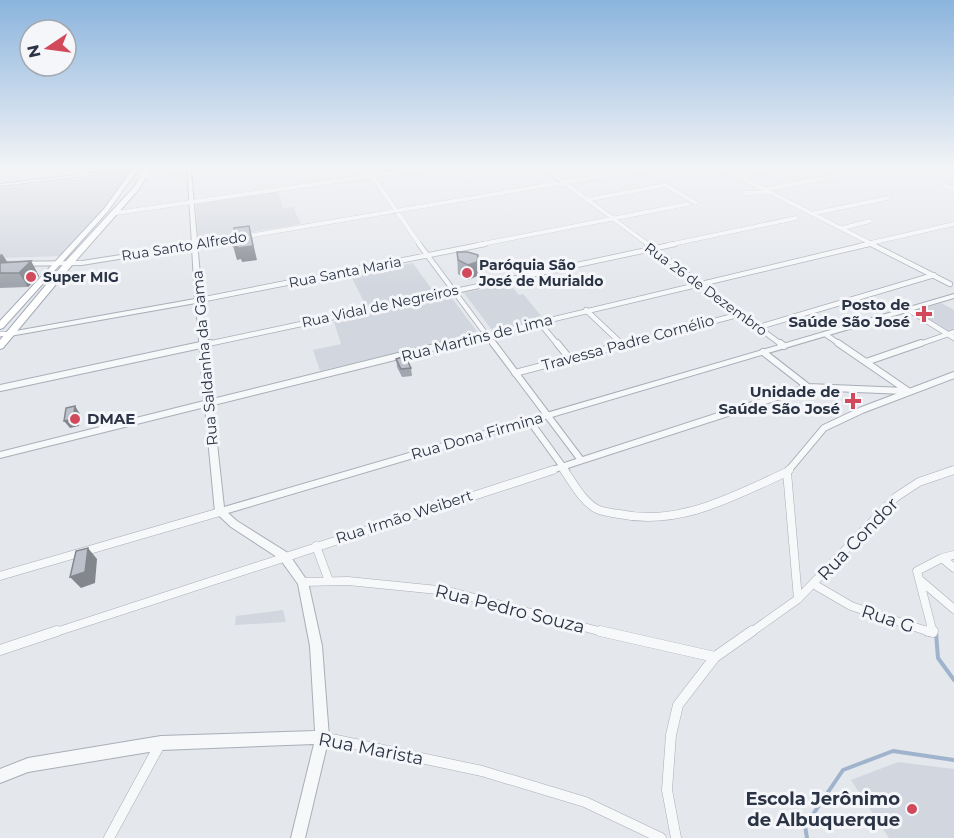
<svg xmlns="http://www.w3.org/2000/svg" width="954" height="838" font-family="Montserrat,sans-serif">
	<rect width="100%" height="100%" fill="#e4e7ec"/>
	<path fill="#d2d6de" d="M130,172L103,210L60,256L0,258V188Z
		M278,191L283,208L293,207L301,224L198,241L196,203Z
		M413,263L433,291L366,306L350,274Z
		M509,284L519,295L523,294L543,318L492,330L464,293Z
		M451,297L478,333L320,371L313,350L341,344L334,322Z
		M941,303L954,310V329L948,331L915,311Z
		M283,610L286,622L235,625L236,616Z
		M898,762L954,769V838H889L851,780Z"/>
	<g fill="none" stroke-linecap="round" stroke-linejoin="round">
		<path stroke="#9fb4cc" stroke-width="4" d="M936,633L938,658L954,680
			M807,838L805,826L843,770L893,751L954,760"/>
		<defs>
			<path id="minor-far4" d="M366,167L420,245
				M462,167L471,176
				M543,167L649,245
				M720,167L874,245
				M0,169L3,167
				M736,174L777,167
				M143,176L189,169
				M945,186L954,189
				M767,189L836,176
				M745,193L768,192
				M586,200L665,185L696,203
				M116,213L432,167
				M815,213L888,198
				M843,228L870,221
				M195,245L654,167
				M477,245L688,204
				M668,245L796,218
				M862,245L954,224"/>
			<path id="minor-far3" d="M419,244L494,345
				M647,244L782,345
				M871,244L950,284
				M195,245L201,244
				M200,300L485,244
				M586,310L623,345
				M909,310L954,338
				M539,322L558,345
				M759,327L934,275
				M825,334L841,345
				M203,345L675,244
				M445,345L869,244
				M623,345L741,314
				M917,345L954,332"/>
			<path id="minor-far2" d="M493,343L581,460
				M557,343L570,359
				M621,343L623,345
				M780,343L784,346
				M838,343L908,391
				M763,352L808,387L905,391
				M866,362L921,343
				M515,373L629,343
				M0,388L210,343
				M209,403L451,343
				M529,420L566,471
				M549,471L808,387
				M788,471L824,428L862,410L954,375
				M950,471L954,470"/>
			<path id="minor-far1" d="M564,470C573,483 583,502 597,509C603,512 612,513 619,514C679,527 734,496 787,472
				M789,470L787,472L798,599
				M316,546L329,581
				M942,558L954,568
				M0,576L220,512
				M920,580L954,609
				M303,582L348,581L448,591L606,633
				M815,585L851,606L933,633
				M53,633L553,470
				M750,633L798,599L896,497L919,482L954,470
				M933,633L917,571L942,558L954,555"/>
			<path id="minor" d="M600,631L715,657
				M928,631H933
				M0,650L57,631
				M322,737L482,771L585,802L661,838
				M109,838L159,746
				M676,838L667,790L671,735L678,705L715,657L752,631"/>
			<path id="tertiary" d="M187,167H209L191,170L202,299L203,300L202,301L206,344L224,507L954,294V298L228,513L237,521L288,553L308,582L322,646L329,737L305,838H291L314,744L161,750L28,772L0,783V769L28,758L161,736L315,731L310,646L298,584L280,559L231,527L215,512L205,407L0,458V452L204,401L196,303L10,336L7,334L10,332L195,299L192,247L82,265L0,266V262L82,261L192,244Z
				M135,168L143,170L145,177H141L139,172L135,170L0,186V184Z"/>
			<path id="secondary" d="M0,332H10L14,334L10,336H0Z"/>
			<path id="primary" d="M134,167H140L108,211L3,328L0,329V321L104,209Z
				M146,167H152L139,189L72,265L3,348L0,349V340L66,261L134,187Z"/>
		</defs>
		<use href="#minor-far4" stroke="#a9aeb7" stroke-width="4.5"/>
		<use href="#minor-far3" stroke="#a9aeb7" stroke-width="6"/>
		<use href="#minor-far2" stroke="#a9aeb7" stroke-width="8"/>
		<use href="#minor-far1" stroke="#a9aeb7" stroke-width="9"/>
		<use href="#minor" stroke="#a9aeb7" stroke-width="11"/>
		<use href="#tertiary" stroke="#a9aeb7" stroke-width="2"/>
		<use href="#secondary" stroke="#a9aeb7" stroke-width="1"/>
		<use href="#primary" stroke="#a3abb8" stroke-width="2"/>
		<use href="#minor-far4" stroke="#f7f8fa" stroke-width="4"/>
		<use href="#minor-far3" stroke="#f7f8fa" stroke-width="4.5"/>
		<use href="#minor-far2" stroke="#f7f8fa" stroke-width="6"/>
		<use href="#minor-far1" stroke="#f7f8fa" stroke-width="8"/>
		<use href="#minor" stroke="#f7f8fa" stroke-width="10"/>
		<use href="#tertiary" fill="#f7f8fa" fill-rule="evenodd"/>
		<use href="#secondary" fill="#fff" fill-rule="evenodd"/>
		<use href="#primary" fill="#fff" fill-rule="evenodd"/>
	</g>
	<path fill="#a1a5ae" d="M457,252L478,255V269L477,276L468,280L458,274Z
		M0,254H2L8,263L31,261L39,276L28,287L0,288Z
		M396,359L411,368L412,376L402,377L397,367Z"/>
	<path fill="#83868d" d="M249,226L257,260L242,262L241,259L237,260L233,246Z
		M2,254L11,268L0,272V256Z
		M478,255V269L477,276L468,280V265Z
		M31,261L39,276L28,287L19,273Z
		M75,406L80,414L79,426L70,428L64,421Z
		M88,548L97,559L95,583L81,588L70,577Z"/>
	<path fill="#bbc0ca" stroke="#83868d" stroke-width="1.5" d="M249,226L253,246L238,248L237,245L233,246L231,236L235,235L234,228Z
		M457,252H468L478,255L477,262L468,265L458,260Z
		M31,261L19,273H0V263Z
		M405,356L411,368L401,369L396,359Z
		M75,406L73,419L64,421L66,408Z
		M88,548L85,572L70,577L76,551Z"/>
	<linearGradient id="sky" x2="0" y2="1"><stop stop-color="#8bb4dd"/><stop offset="0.59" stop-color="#f3f4f6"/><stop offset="1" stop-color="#f3f4f6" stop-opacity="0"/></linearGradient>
	<rect width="954" height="284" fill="url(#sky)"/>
	<g fill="#d1495b" stroke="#f4f6f9" stroke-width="2">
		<circle cx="467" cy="273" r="6"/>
		<circle cx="31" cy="277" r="6"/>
		<path d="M921 305h6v6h6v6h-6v6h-6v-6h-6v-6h6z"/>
		<path d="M850 392h6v6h6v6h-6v6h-6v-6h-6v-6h6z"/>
		<circle cx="75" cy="419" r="6"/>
		<circle cx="912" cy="809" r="6"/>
	</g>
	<g text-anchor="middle" stroke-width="6" stroke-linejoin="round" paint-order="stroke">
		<g font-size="14" fill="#2b3445" stroke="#f4f6f9">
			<text transform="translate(184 246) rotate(-9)" y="5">Rua Santo Alfredo</text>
			<text transform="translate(345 272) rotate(-11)" y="5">Rua Santa Maria</text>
			<text transform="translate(706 289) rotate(36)" y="5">Rua 26 de Dezembro</text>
			<text transform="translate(380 306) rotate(-12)" y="5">Rua Vidal de Negreiros</text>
		</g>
		<g font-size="14" font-weight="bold" fill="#2b3445" stroke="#f4f6f9" text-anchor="start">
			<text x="479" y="270">Paróquia São<tspan x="479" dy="16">José de Murialdo</tspan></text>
			<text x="43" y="282">Super MIG</text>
		</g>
		<g font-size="15" font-weight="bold" fill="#2b3445" stroke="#f4f6f9" text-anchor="end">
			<text x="910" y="310">Posto de<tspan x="910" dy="17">Saúde São José</tspan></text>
			<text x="840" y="397">Unidade de<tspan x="840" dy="17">Saúde São José</tspan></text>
			<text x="87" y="424" text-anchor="start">DMAE</text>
		</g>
		<g font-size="15" fill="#2b3445" stroke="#f4f6f9">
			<text transform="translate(477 338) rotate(-14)" y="5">Rua Martins de Lima</text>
			<text transform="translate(628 343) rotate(-15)" y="5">Travessa Padre Cornélio</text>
			<text transform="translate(205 358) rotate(-95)" y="5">Rua Saldanha da Gama</text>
			<text transform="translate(477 436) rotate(-16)" y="5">Rua Dona Firmina</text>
			<text transform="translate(404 517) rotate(-18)" y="5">Rua Irmão Weibert</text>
		</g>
		<g font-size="18" fill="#2b3445" stroke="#f4f6f9">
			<text transform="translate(858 539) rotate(-46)" y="6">Rua Condor</text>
			<text transform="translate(510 609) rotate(14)" y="6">Rua Pedro Souza</text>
			<text transform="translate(888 619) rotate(18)" y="6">Rua G</text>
			<text transform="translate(371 749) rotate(11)" y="6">Rua Marista</text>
		</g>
		<g font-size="18" font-weight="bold" fill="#2b3445" stroke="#f4f6f9" text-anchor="end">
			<text x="900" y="805">Escola Jerônimo<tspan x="900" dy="21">de Albuquerque</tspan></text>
		</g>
	</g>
	<g transform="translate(48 48) rotate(257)"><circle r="28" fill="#f4f6f9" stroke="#a4a8b1" stroke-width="1.5"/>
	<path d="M0-4.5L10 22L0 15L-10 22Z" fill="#d1495b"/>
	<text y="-9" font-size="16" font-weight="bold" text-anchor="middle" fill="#2b3445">N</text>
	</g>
</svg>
